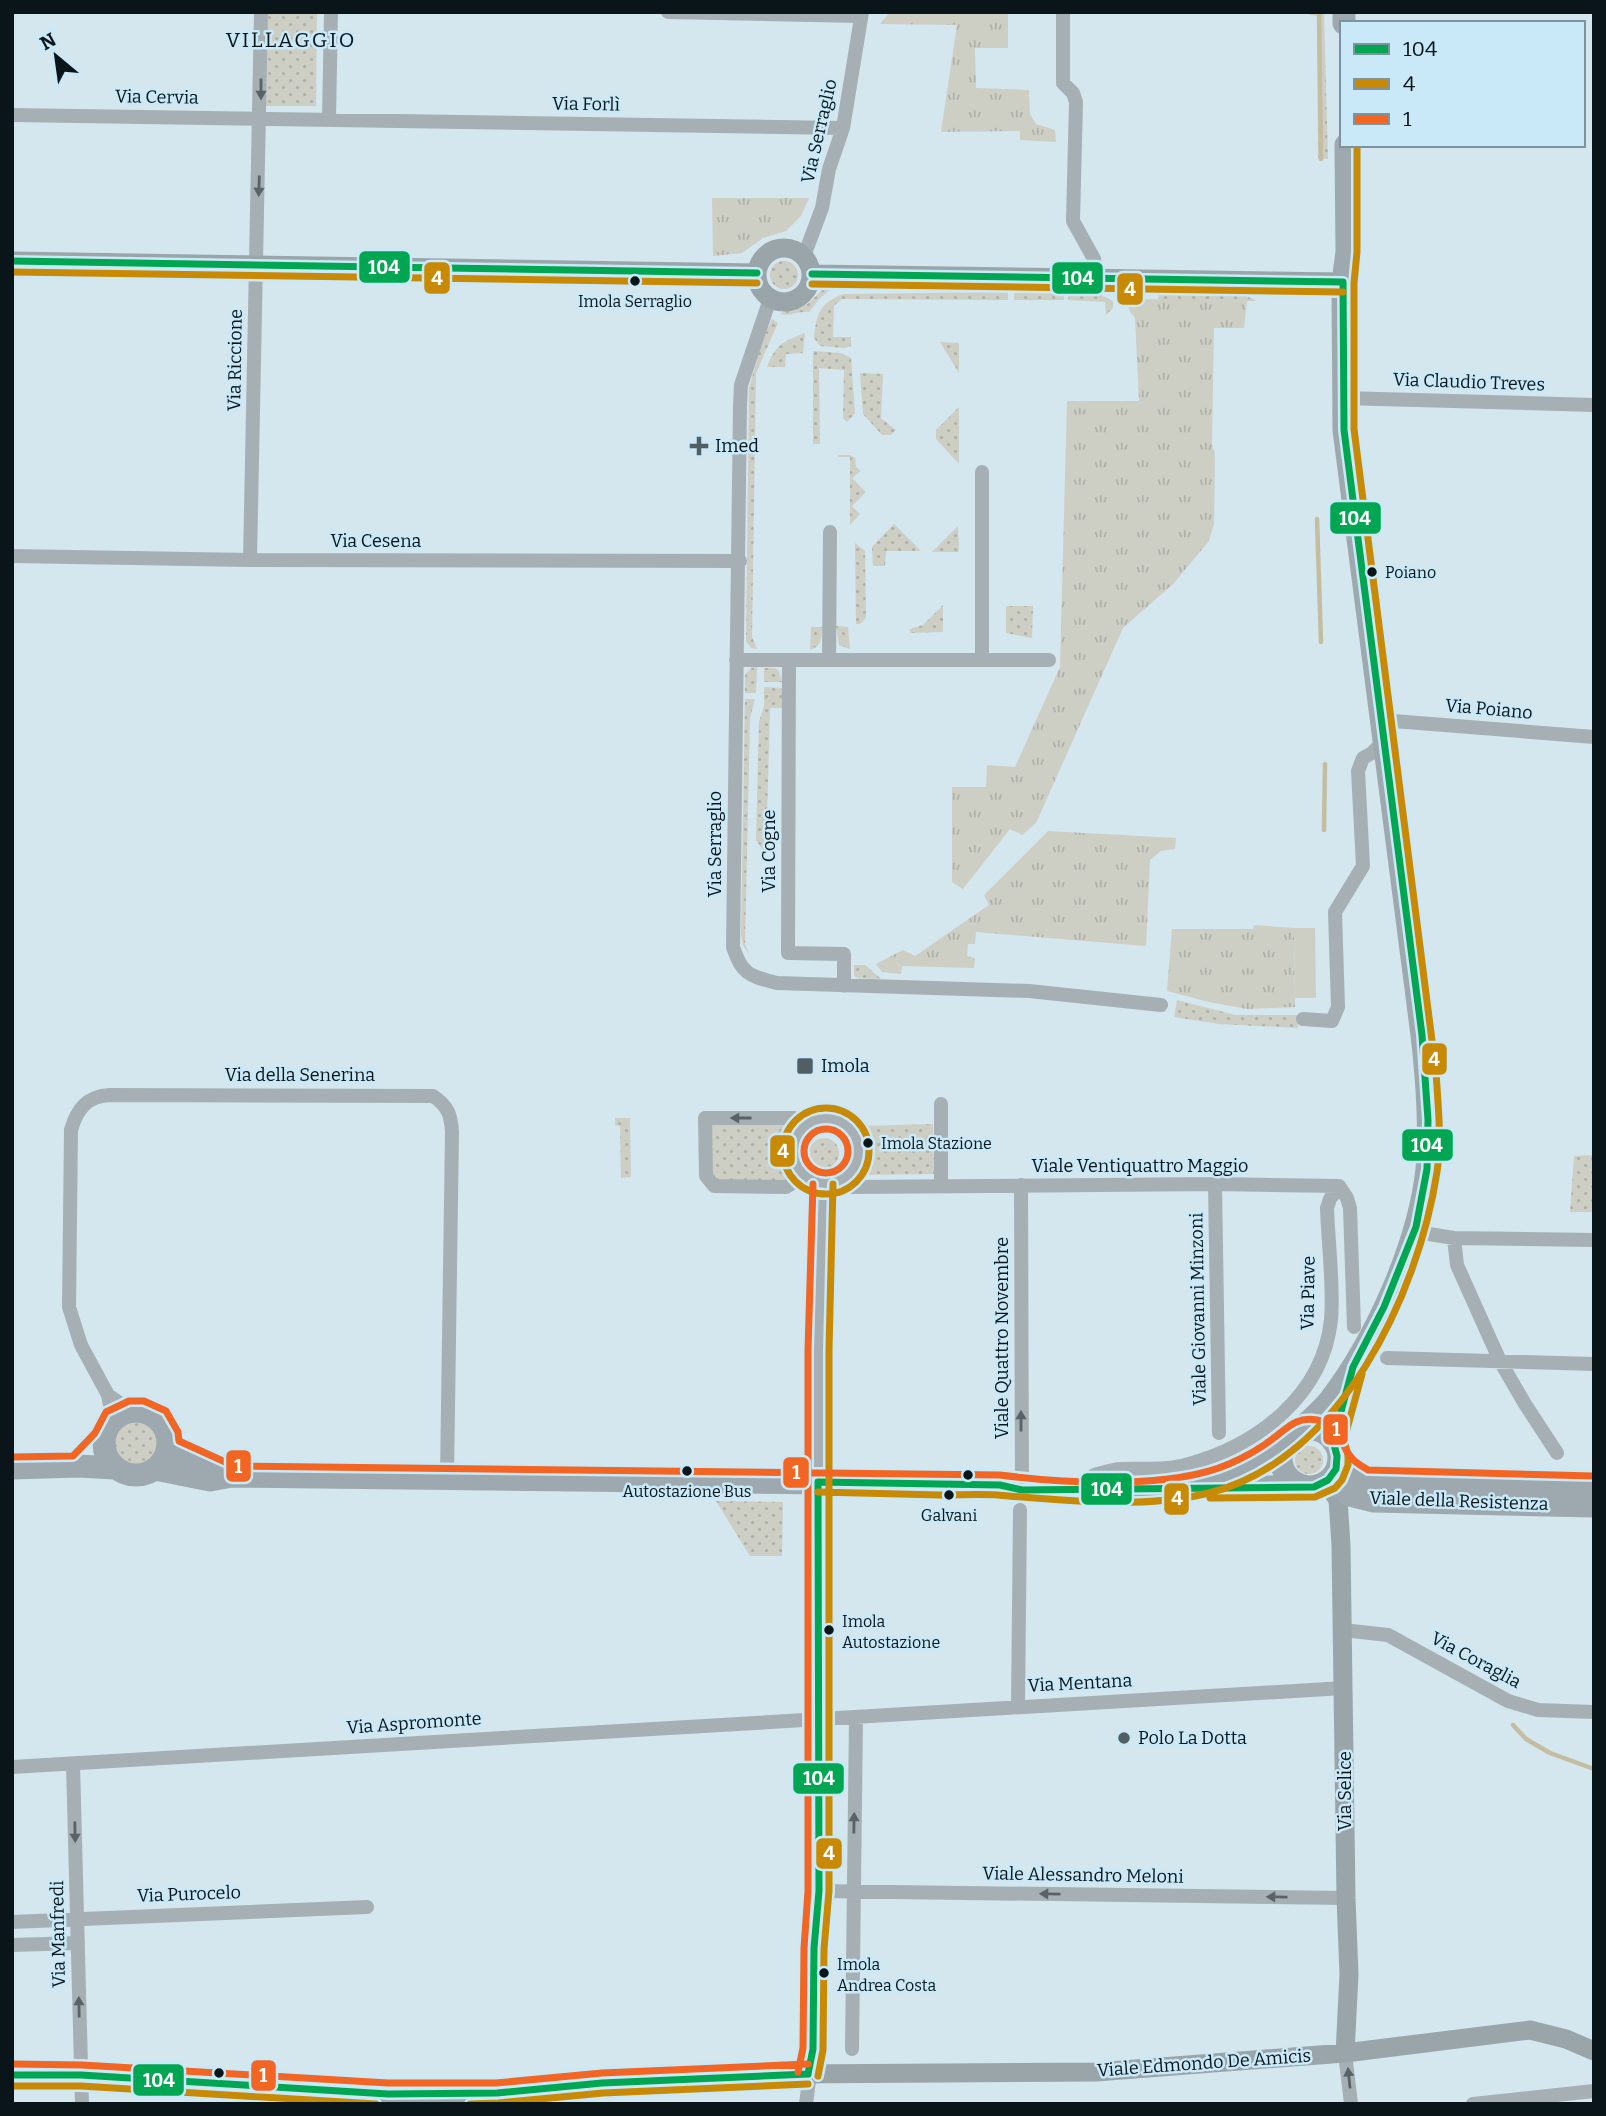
<svg xmlns="http://www.w3.org/2000/svg" width="1606" height="2116" font-family="Bitter,serif">
	<defs>
		<pattern id="grass-dots" width="8" height="8" patternUnits="userSpaceOnUse" patternTransform="scale(1.75)"><rect width="8" height="8" fill="#cdcec4"/><path d="M2 2h.1M6 6h.1" fill="none" stroke="#afb0a8" stroke-width="1.8" stroke-linecap="round"/></pattern>
		<pattern id="park-tufts" width="24" height="20" patternUnits="userSpaceOnUse" patternTransform="scale(1.75)"><rect width="24" height="20" fill="#cdcec4"/><path d="M3 7l-1-3M5 7V3M7 7l1-3M15 17l-1-3M17 17v-4M19 17l1-3" fill="none" stroke="#afb0a8"/></pattern>
	</defs>
	<rect width="100%" height="100%" fill="#d4e6ee"/>
	<path fill="url(#grass-dots)" d="M267,12H317L316,106H266Z
		M1309,12H1324L1328,159L1318,158L1317,16L1309,15Z
		M770 275a14 14 0 1 1 28 0a14 14 0 1 1-28 0Z
		M829,286L830,290L820,298L809,312C799,310 790,317 780,314C787,308 798,310 807,304C815,299 819,290 829,286Z
		M1008,292V300L842,299L834,306L833,337H851V346L845,348L820,346L814,338C817,313 819,304 843,294Z
		M1014,292L1064,293V300H1014Z
		M1069,293H1097L1113,301V308L1106,315L1105,302L1068,300Z
		M1159,294H1242L1257,301L1158,300Z
		M772,319L778,323L756,373L752,637L757,649L751,648L746,641L749,388L763,339Z
		M805,333L803,353L786,354L785,367H767C776,344 783,342 805,333Z
		M940,342L959,343V373Z
		M813,351L840,353L851,358L855,413L847,422L843,418L844,370L819,368L820,444H813Z
		M860,373L883,374L881,418L896,430L891,435H882L863,414Z
		M959,407V464L936,439V430Z
		M838,455H850L855,458L856,467L861,471L852,478L866,492L852,506L860,514L850,525V457H838Z
		M894,524L921,551H886L885,566H873L872,547Z
		M958,526L959,552H932Z
		M855,543L865,551L866,618L860,624H856Z
		M943,605V632L910,633V629L923,625Z
		M1006,606H1033L1032,638L1006,633Z
		M836,626L848,627L850,649L839,645Z
		M811,627H822C822,638 822,646 810,650Z
		M757,667L756,693H745V675L751,668Z
		M764,668H775L779,671L782,682H764Z
		M764,687L782,688V708H770L766,855L756,840L759,722L764,706Z
		M745,699H755L750,718L745,944L750,956L743,945L741,935Z
		M854,965H865L881,979L857,978L854,975Z
		M1177,1000L1235,1015H1299L1298,1028L1219,1024L1174,1017Z
		M615,1118H630L631,1177L621,1178L620,1126L615,1125Z
		M707,1124H793C780,1140 776,1160 793,1175L784,1180H715L709,1175Z
		M933,1124L934,1174L859,1175C868,1159 866,1143 859,1126Z
		M809 1153a15 15 0 1 1 30 0a15 15 0 1 1-30 0Z
		M1594,1155V1212H1570L1574,1156Z
		M114 1443a23 23 0 1 1 46 0a23 23 0 1 1-46 0Z
		M1295 1460a14 14 0 1 1 28 0a14 14 0 1 1-28 0Z
		M716,1501L783,1502L782,1556H750Z"/>
	<path fill="url(#park-tufts)" d="M890,12H1008V48H975L976,88L1029,90L1030,114L1036,124L1055,130L1056,142L1020,140V131L941,132L957,25L880,24Z
		M712,198H809L801,216L786,231L763,238L742,253L713,256Z
		M1137,299L1247,301L1244,328H1214L1212,445L1215,454L1214,524L1209,541L1173,584L1123,628L1036,823L1022,835L1010,829L963,889L952,882V787H986L987,765L1015,767L1060,667L1067,401H1139L1135,318L1129,310L1128,301Z
		M1048,831L1176,838L1175,849L1161,851L1150,860L1146,946L976,932L975,944H968L967,956L975,958L974,968L902,966L901,974L882,972L876,964L903,950L915,956L989,905L984,895Z
		M1254,925L1294,928L1295,1007L1247,1009L1209,1002L1167,991L1172,929H1253Z"/>
	<path fill="#cdcec4" d="M1294,928H1315L1316,998H1295Z"/>
	<g fill="none" stroke-linecap="round" stroke-linejoin="round">
		<path stroke="#c5bda1" stroke-width="4.5" d="M1319,12L1321,159
			M1317,519L1321,642
			M1324,830L1325,764
			M1513,1725L1526,1739L1550,1753L1594,1769"/>
		<path stroke="#a6b0b4" stroke-width="14" d="M668,12L861,16
			M1063,12V83L1073,93L1076,102L1073,221L1094,259L1097,277
			M12,115L843,128
			M329,119L331,12
			M804,256L822,208L829,169L843,128L862,12
			M770,299L741,385L740,405L733,947C742,975 750,976 777,983L1029,991L1161,1005
			M1342,398L1594,405
			M12,556L250,560L740,561
			M250,560L261,12
			M736,660H1049
			M789,660L788,953L844,954V986
			M829,660L830,532
			M982,660V472
			M1381,720L1594,737
			M1303,1019L1332,1021L1338,1007L1335,912L1363,866L1358,771L1363,758L1372,753L1384,741
			M941,1104V1185
			M793 1151a33 33 0 1 1 66 0a33 33 0 1 1-66 0Z
			M804,1176L786,1187L714,1186L706,1176L705,1118H794L809,1124
			M842,1180L853,1187L1215,1184L1339,1186
			M1215,1184L1219,1433
			M1021,1185L1022,1490
			M1416,1227L1429,1234L1454,1238L1594,1240
			M1454,1238L1457,1265L1500,1361L1525,1404L1557,1453
			M1387,1358L1594,1364
			M108,1395L131,1411
			M113,1420L108,1395L81,1345L69,1307L71,1130C77,1109 87,1096 110,1095L433,1096C448,1106 451,1115 452,1132L447,1477
			M1094,1475C1102,1473 1111,1470 1120,1469C1143,1468 1167,1471 1189,1464C1258,1445 1323,1395 1331,1320C1334,1286 1328,1242 1327,1208L1330,1199L1339,1186L1347,1198L1350,1208L1354,1327
			M1343,1630L1388,1635L1508,1701L1538,1710L1594,1712
			M1018,1706L1020,1510
			M73,1764L82,2104
			M12,1767L1344,1688
			M819,1891L1346,1898
			M12,1922L367,1907
			M12,1945L78,1943
			M852,2049L856,1718
			M1345,2053L1351,2104
			M806,2104L813,2049L814,1948L819,1891L818,1350L823,1184
			M1473,2104L1594,2091"/>
		<path stroke="#9aa5aa" stroke-width="19" d="M757 275a27 27 0 1 1 54 0a27 27 0 1 1-54 0Z
			M12,261L757,273
			M812,274L1343,282
			M1326,1482L1338,1500L1341,1545L1346,1898L1349,1975L1345,2053
			M12,2075H81L388,2094L497,2093L602,2083L791,2074L1096,2072L1345,2053L1530,2030L1566,2039L1594,2051"/>
		<path stroke="#9da9ae" stroke-width="23" d="M1344,23V12
			M104 1443a32 32 0 1 1 64 0a32 32 0 1 1-64 0Z
			M1281 1458a29 29 0 1 1 58 0a29 29 0 1 1-58 0Z
			M1300,1430C1310,1420 1321,1411 1330,1400C1376,1340 1419,1244 1427,1169C1431,1125 1427,1079 1422,1035L1344,430L1343,282L1347,252L1346,145
			M1333,1441L1348,1384
			M169,1447L186,1457L223,1472
			M1339,1459C1348,1471 1360,1480 1375,1482L1594,1487
			M12,1468L78,1466L115,1468
			M155,1469L210,1480L232,1476C488,1477 744,1480 1000,1485C1059,1497 1123,1489 1183,1487C1224,1485 1266,1488 1308,1487
			M1329,1480L1350,1495L1374,1501L1594,1506
			M1207,1482C1237,1474 1260,1459 1286,1441"/>
		<defs>
			<path id="bus-1" d="M12,261L757,273
				M812,274L1343,282
				M818,1482L1000,1485L1022,1490L1314,1487L1328,1480L1336,1469L1337,1456L1333,1441L1353,1367L1384,1307L1416,1227L1427,1169L1428,1120L1422,1035L1344,430L1343,282
				M808,2074L813,2049L814,1948L819,1891L818,1482
				M12,2075H81L388,2094L497,2093L602,2083L808,2074"/>
			<path id="bus-2" d="M12,272L757,283
				M812,284L1343,292
				M783 1151a43 43 0 1 1 86 0a43 43 0 1 1-86 0Z
				M818,1492C858,1493 899,1494 940,1495C959,1495 979,1494 998,1495C1066,1501 1142,1509 1209,1493C1341,1460 1418,1295 1437,1172C1442,1139 1438,1105 1436,1072L1354,429V283L1357,252V145
				M1210,1498L1315,1497L1335,1488L1342,1480L1348,1465V1455L1344,1440L1362,1374
				M818,2076L823,2050L824,1949L829,1891V1350L833,1184
				M12,2086H81L376,2104
				M470,2104L498,2103L603,2093L808,2084"/>
			<path id="bus-3" d="M804 1151a22 22 0 1 1 44 0a22 22 0 1 1-44 0Z
				M12,1457L73,1456L95,1433L106,1412L129,1401H144L166,1411L178,1432L179,1441L234,1466L1000,1475C1063,1483 1169,1490 1229,1464C1245,1457 1261,1448 1275,1437C1288,1427 1298,1416 1317,1420C1344,1425 1337,1441 1351,1457C1355,1463 1362,1466 1368,1470L1594,1476
				M12,2064L82,2065L388,2083H496L602,2073L808,2064
				M798,2072L803,2048L804,1948L808,1891V1350L813,1184"/>
		</defs>
		<use href="#bus-1" stroke="#cae9f8" stroke-width="12"/>
		<use href="#bus-2" stroke="#cae9f8" stroke-width="12"/>
		<use href="#bus-3" stroke="#cae9f8" stroke-width="12"/>
		<use href="#bus-1" stroke="#00a651" stroke-width="7"/>
		<use href="#bus-2" stroke="#c88905" stroke-width="7"/>
		<use href="#bus-3" stroke="#f26522" stroke-width="7"/>
	</g>
	<defs><path id="oneway-solid" d="M-6-.8H1V-3.2L6.5 0L1 3.2V.8H-6Z" transform="scale(1.75)"/></defs>
	<g fill="#586267">
		<use href="#oneway-solid" transform="translate(261 89) rotate(90)"/>
		<use href="#oneway-solid" transform="translate(259 186) rotate(92)"/>
		<use href="#oneway-solid" transform="translate(741 1118) rotate(180)"/>
		<use href="#oneway-solid" transform="translate(1021 1421) rotate(-90)"/>
		<use href="#oneway-solid" transform="translate(854 1823) rotate(-89)"/>
		<use href="#oneway-solid" transform="translate(75 1832) rotate(89)"/>
		<use href="#oneway-solid" transform="translate(1050 1894) rotate(-179)"/>
		<use href="#oneway-solid" transform="translate(1277 1897) rotate(-179)"/>
		<use href="#oneway-solid" transform="translate(79 2007) rotate(-91)"/>
		<use href="#oneway-solid" transform="translate(1349 2078) rotate(-96)"/>
	</g>
	<g fill="#0a151a" stroke="#cae9f8" stroke-width="2.5">
		<circle cx="635" cy="281" r="6"/>
		<circle cx="1372" cy="572" r="6"/>
		<circle cx="868" cy="1143" r="6"/>
		<circle cx="687" cy="1471" r="6"/>
		<circle cx="968" cy="1475" r="6"/>
		<circle cx="949" cy="1495" r="6"/>
		<circle cx="829" cy="1630" r="6"/>
		<circle cx="824" cy="1973" r="6"/>
		<circle cx="219" cy="2073" r="6"/>
	</g>
	<g fill="#515e64" stroke="#cae9f8" stroke-width="2.5">
		<path d="M695.5 435.5h7v7h7v7h-7v7h-7v-7h-7v-7h7z"/>
		<rect x="796" y="1057" width="18" height="18" rx="3.5"/>
		<circle cx="1124" cy="1738" r="7"/>
	</g>
	<g text-anchor="middle" stroke-width="5" stroke-linejoin="round" paint-order="stroke">
		<g font-size="16" fill="#0a151a" stroke="#cae9f8" text-anchor="start">
			<text x="635" y="307" text-anchor="middle">Imola Serraglio</text>
			<text x="1385" y="578">Poiano</text>
			<text x="881" y="1149">Imola Stazione</text>
			<text x="687" y="1497" text-anchor="middle">Autostazione Bus</text>
			<text x="949" y="1521" text-anchor="middle">Galvani</text>
			<text x="842" y="1627">Imola<tspan x="842" dy="21">Autostazione</tspan></text>
			<text x="837" y="1970">Imola<tspan x="837" dy="21">Andrea Costa</tspan></text>
		</g>
		<g font-size="18" fill="#0a151a" stroke="#cae9f8">
			<text transform="translate(157 97) rotate(1)" y="6">Via Cervia</text>
			<text transform="translate(586 104) rotate(1)" y="6">Via Forlì</text>
			<text transform="translate(819 131) rotate(-77)" y="6">Via Serraglio</text>
			<text transform="translate(235 360) rotate(-89)" y="6">Via Riccione</text>
			<text transform="translate(1469 382) rotate(2)" y="6">Via Claudio Treves</text>
			<text x="376" y="547">Via Cesena</text>
			<text transform="translate(1489 709) rotate(5)" y="6">Via Poiano</text>
			<text transform="translate(715 844) rotate(-90)" y="6">Via Serraglio</text>
			<text transform="translate(769 851) rotate(-90)" y="6">Via Cogne</text>
			<text x="300" y="1081">Via della Senerina</text>
			<text x="1140" y="1172">Viale Ventiquattro Maggio</text>
			<text transform="translate(1308 1293) rotate(-89)" y="6">Via Piave</text>
			<text transform="translate(1198 1309) rotate(-91)" y="6">Viale Giovanni Minzoni</text>
			<text transform="translate(1002 1338) rotate(-90)" y="6">Viale Quattro Novembre</text>
			<text transform="translate(1459 1501) rotate(2)" y="6">Viale della Resistenza</text>
			<text transform="translate(1476 1660) rotate(28)" y="6">Via Coraglia</text>
			<text transform="translate(1080 1683) rotate(-3)" y="6">Via Mentana</text>
			<text transform="translate(414 1723) rotate(-4)" y="6">Via Aspromonte</text>
			<text transform="translate(1345 1791) rotate(-90)" y="6">Via Selice</text>
			<text transform="translate(1083 1875) rotate(1)" y="6">Viale Alessandro Meloni</text>
			<text transform="translate(189 1894) rotate(-2)" y="6">Via Purocelo</text>
			<text transform="translate(58 1934) rotate(-91)" y="6">Via Manfredi</text>
			<text transform="translate(1204 2063) rotate(-4)" y="6">Viale Edmondo De Amicis</text>
		</g>
		<g font-size="18" fill="#0a151a" stroke="#cae9f8" text-anchor="start">
			<text x="715" y="452">Imed</text>
			<text x="821" y="1072">Imola</text>
			<text x="1138" y="1744">Polo La Dotta</text>
		</g>
		<g font-size="21" letter-spacing="2" fill="#0a151a" stroke="#cae9f8">
			<text x="291" y="47">VILLAGGIO</text>
		</g>
	</g>
	<g stroke="#cae9f8" stroke-width="2.5">
		<rect x="358" y="250" width="53" height="34" rx="7" fill="#00a651"/>
		<rect x="1051" y="261" width="53" height="34" rx="7" fill="#00a651"/>
		<rect x="423" y="261" width="28" height="34" rx="7" fill="#c88905"/>
		<rect x="1116" y="272" width="28" height="34" rx="7" fill="#c88905"/>
		<rect x="1329" y="501" width="53" height="34" rx="7" fill="#00a651"/>
		<rect x="1421" y="1042" width="27" height="34" rx="7" fill="#c88905"/>
		<rect x="1401" y="1128" width="53" height="34" rx="7" fill="#00a651"/>
		<rect x="769" y="1134" width="27" height="34" rx="7" fill="#c88905"/>
		<rect x="1322" y="1413" width="27" height="33" rx="7" fill="#f26522"/>
		<rect x="225" y="1449" width="27" height="34" rx="7" fill="#f26522"/>
		<rect x="782" y="1456" width="28" height="33" rx="7" fill="#f26522"/>
		<rect x="1080" y="1472" width="53" height="34" rx="7" fill="#00a651"/>
		<rect x="1163" y="1482" width="27" height="34" rx="7" fill="#c88905"/>
		<rect x="792" y="1762" width="53" height="33" rx="7" fill="#00a651"/>
		<rect x="815" y="1837" width="28" height="33" rx="7" fill="#c88905"/>
		<rect x="250" y="2059" width="27" height="33" rx="7" fill="#f26522"/>
		<rect x="132" y="2063" width="53" height="34" rx="7" fill="#00a651"/>
	</g>
	<g font-size="19" text-anchor="middle" font-weight="bold" fill="#fff">
		<text x="384" y="274">104</text>
		<text x="1078" y="285">104</text>
		<text x="437" y="285">4</text>
		<text x="1130" y="296">4</text>
		<text x="1355" y="525">104</text>
		<text x="1434" y="1066">4</text>
		<text x="1427" y="1152">104</text>
		<text x="783" y="1158">4</text>
		<text x="1336" y="1436">1</text>
		<text x="238" y="1473">1</text>
		<text x="796" y="1479">1</text>
		<text x="1107" y="1496">104</text>
		<text x="1177" y="1505">4</text>
		<text x="819" y="1785">104</text>
		<text x="829" y="1860">4</text>
		<text x="263" y="2082">1</text>
		<text x="159" y="2087">104</text>
	</g>
	<rect width="1606" height="2116" fill="none" stroke="#0a151a" stroke-width="28"/>
	<rect x="1340" y="21" width="245" height="126" fill="#cae9f8" stroke="#7d949f" stroke-width="2"/>
	<rect x="1354" y="44" width="35" height="10" fill="#00a651" stroke="#7d949f" stroke-width="2"/>
	<text x="1403" y="56" font-size="21" fill="#0a151a">104</text>
	<rect x="1354" y="79" width="35" height="10" fill="#c88905" stroke="#7d949f" stroke-width="2"/>
	<text x="1403" y="91" font-size="21" fill="#0a151a">4</text>
	<rect x="1354" y="114" width="35" height="10" fill="#f26522" stroke="#7d949f" stroke-width="2"/>
	<text x="1403" y="126" font-size="21" fill="#0a151a">1</text>
	<g transform="translate(56 56) rotate(331)" stroke="#cae9f8" stroke-width="5" paint-order="stroke">
	<path d="M0-5L12 26L0 18L-12 26Z" fill="#0a151a"/>
	<text y="-10" font-size="19" font-weight="bold" text-anchor="middle" fill="#0a151a">N</text>
	</g>
</svg>
